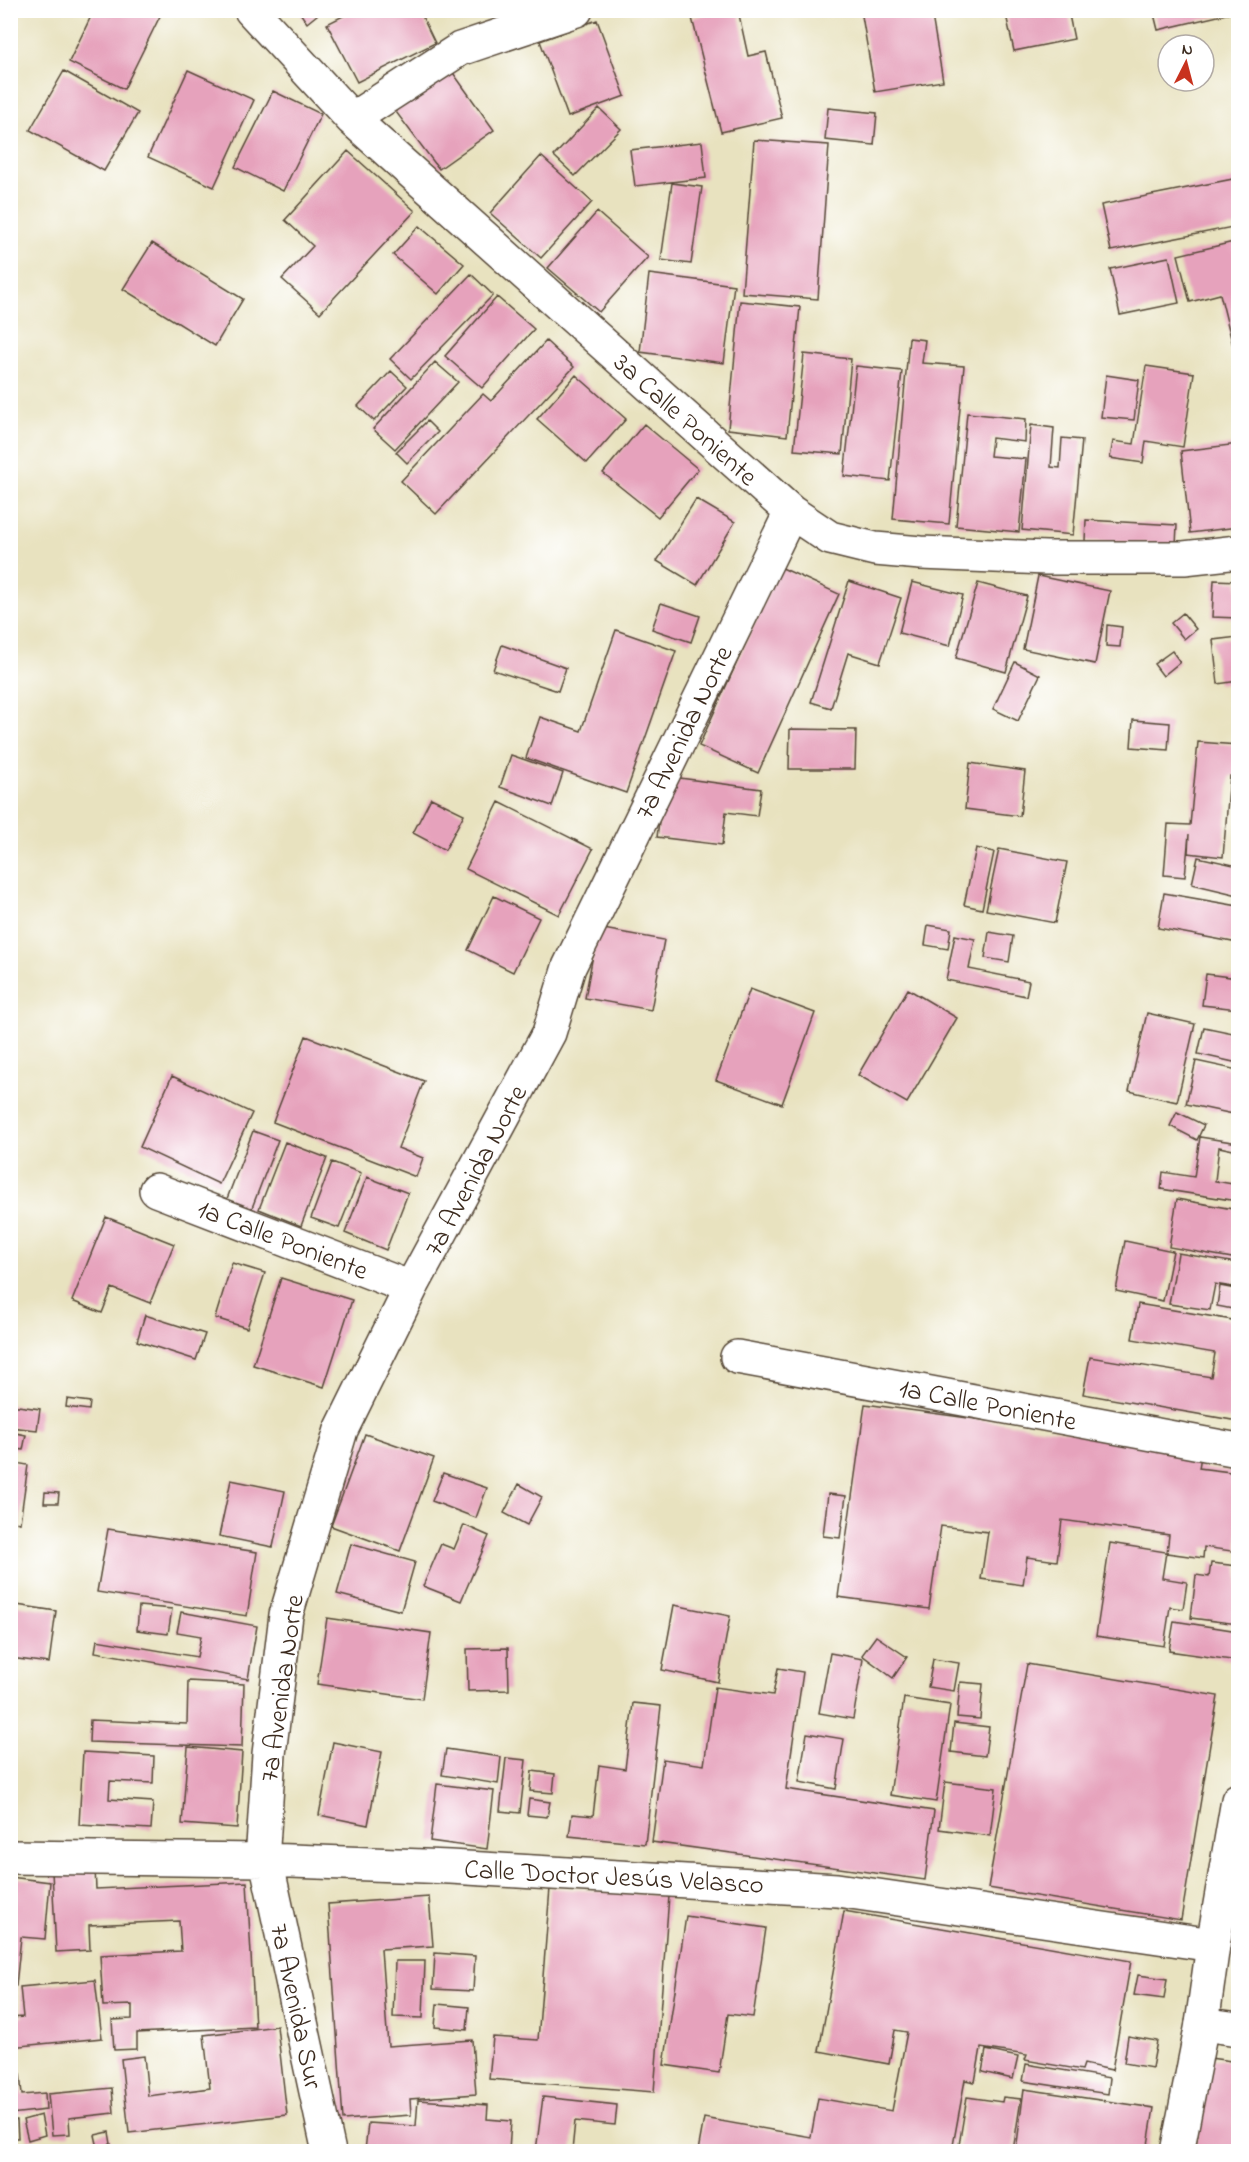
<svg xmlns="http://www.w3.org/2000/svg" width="1249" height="2162" font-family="'Indie Flower',sans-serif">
	<rect width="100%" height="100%" fill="#fff"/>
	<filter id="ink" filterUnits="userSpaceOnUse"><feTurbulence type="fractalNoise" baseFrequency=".0167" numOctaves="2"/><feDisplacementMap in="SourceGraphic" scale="12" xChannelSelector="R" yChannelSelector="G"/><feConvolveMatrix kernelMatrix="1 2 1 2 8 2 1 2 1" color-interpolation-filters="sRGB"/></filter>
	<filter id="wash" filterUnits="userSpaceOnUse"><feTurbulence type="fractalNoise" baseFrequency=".008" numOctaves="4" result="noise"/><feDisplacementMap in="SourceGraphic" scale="24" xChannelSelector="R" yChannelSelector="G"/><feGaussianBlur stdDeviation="1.35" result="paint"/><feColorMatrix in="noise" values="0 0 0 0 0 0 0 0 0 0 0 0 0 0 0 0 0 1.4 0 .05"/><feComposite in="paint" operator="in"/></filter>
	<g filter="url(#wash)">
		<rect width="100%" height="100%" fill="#e8e2bf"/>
		<g id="blocks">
			<path fill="#e6a2bc" d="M94,10H163L124,89L69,62Z
				M298,10H323L307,23Z
				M355,10H419L435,43L357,82L327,24Z
				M720,10H738L748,56L766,52L782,118L721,132L692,18Z
				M861,10H931L943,81L875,92Z
				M1005,10H1068L1074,39L1014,51Z
				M1153,10H1231V13L1158,30Z
				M597,20L625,96L568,117L540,41Z
				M446,63L494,130L439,169L390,104Z
				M188,70L254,100L214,187L148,157Z
				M64,71L138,113L104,171L30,130Z
				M273,91L321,114L283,191L235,167Z
				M599,108L621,129L575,176L554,156Z
				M828,108L877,113L874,145L825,140Z
				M754,140L829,145L818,299L742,293Z
				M702,142L706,178L635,186L630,150Z
				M348,151L415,211L320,313L282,279L313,246L285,220Z
				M541,156L592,202L541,258L490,213Z
				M1238,178V226L1111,251L1101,205Z
				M672,183L702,187L691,264L661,260Z
				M597,212L648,257L599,312L548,268Z
				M419,226L464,264L438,294L393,255Z
				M1238,241V358H1236L1220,294L1190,302L1178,255Z
				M152,243L243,299L215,346L123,289Z
				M1169,257L1179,303L1120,315L1110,269Z
				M471,274L493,295L411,379L390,359Z
				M649,274L734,285L724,363L640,352Z
				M497,297L534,329L482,388L445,356Z
				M740,301L800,307L787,436L728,429Z
				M909,338L925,340L922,363L964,366L949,524L893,519Z
				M546,341L574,367L436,514L401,481L483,394L491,401Z
				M804,354L851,359L842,454L794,450Z
				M435,362L458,382L395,449L373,429Z
				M856,366L902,371L890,481L844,476Z
				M1146,366L1194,373L1183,447L1146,441L1143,463L1110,458L1113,441L1134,444Z
				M391,371L407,386L374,421L358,406Z
				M576,375L626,419L587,463L537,419Z
				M1106,375L1139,380L1134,420L1101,417Z
				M967,413L1026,419L1025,442L992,438L990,456L1026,459L1019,532L956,526Z
				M427,421L438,432L407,463L396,452Z
				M644,424L698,469L658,517L603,473Z
				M1031,425L1054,428L1051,467L1060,468L1062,438L1082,440L1073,535L1022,530Z
				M1238,444V527L1190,533L1181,451Z
				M696,499L735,522L697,585L657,561Z
				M1086,520L1177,525L1176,545L1085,541Z
				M780,567L839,594L758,773L699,746Z
				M1038,576L1110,591L1095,664L1023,649Z
				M1214,580L1238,581V618L1212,617Z
				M849,581L901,598L880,663L848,653L831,708L811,702Z
				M912,582L963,595L950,646L899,633Z
				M978,583L1027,596L1006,672L956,658Z
				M661,603L700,616L691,642L652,629Z
				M1183,613L1196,629L1184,639L1171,623Z
				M1107,625L1122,627L1120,647L1106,646Z
				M616,630L676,651L626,793L526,758L540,717L581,731Z
				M1238,637V681L1218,684L1213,640Z
				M502,645L566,668L558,691L493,670Z
				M1172,651L1180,662L1163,676L1154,664Z
				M1015,662L1040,675L1018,721L993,709Z
				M1133,720L1170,723L1168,750L1131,747Z
				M790,729L856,730L855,769H789Z
				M1198,742L1238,745V776H1230L1223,857L1188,853L1189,834L1185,877L1164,875L1168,824L1190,825Z
				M511,755L563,773L552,806L500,787Z
				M970,763L1025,771L1020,816L965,809Z
				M665,776L761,789L757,816L726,812L722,845L657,837Z
				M431,798L464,814L445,850L413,833Z
				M499,802L593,849L559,915L466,869Z
				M976,848L994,852L982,909L964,905Z
				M999,849L1067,862L1055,923L986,910Z
				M1198,857L1238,866V895L1192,884Z
				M1164,893L1238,906V943L1158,928Z
				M494,896L539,918L513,972L468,950Z
				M928,925L951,929L948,949L925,945Z
				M598,928L664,940L651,1010L585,998Z
				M989,932L1013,936L1009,962L985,958Z
				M955,935L975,939L969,969L1029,981L1026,996L946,980Z
				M1206,974L1238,978V1009L1202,1005Z
				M750,989L815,1013L782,1104L716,1080Z
				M908,989L957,1018L907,1103L858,1075Z
				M1147,1013L1195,1024L1177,1102L1129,1091Z
				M1204,1027L1238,1034V1063L1198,1054Z
				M306,1036L424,1081L398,1148L423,1158L416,1177L273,1122Z
				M1196,1061L1238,1070V1115L1186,1104Z
				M172,1076L252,1113L219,1184L140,1147Z
				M1177,1112L1204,1125L1197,1140L1170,1126Z
				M253,1131L278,1140L250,1213L225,1204Z
				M1200,1137L1238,1143V1151L1219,1147L1215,1181L1238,1185V1201L1161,1189L1163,1172L1194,1177Z
				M285,1142L327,1158L301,1226L259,1209Z
				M332,1162L361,1173L339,1228L311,1218Z
				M367,1177L408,1193L386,1250L345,1233Z
				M1177,1199L1238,1210V1259L1169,1247Z
				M106,1217L174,1244L150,1303L112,1288L102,1313L72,1301Z
				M1125,1241L1173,1251L1163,1301L1116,1291Z
				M1178,1253L1237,1263L1233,1287L1215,1284L1210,1310L1169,1304Z
				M232,1263L265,1273L247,1328L215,1318Z
				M281,1278L352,1300L324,1387L253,1365Z
				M1237,1282L1238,1310L1217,1306L1220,1286L1236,1289Z
				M1138,1304L1238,1321V1421L1083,1394L1090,1357L1211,1377L1215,1353L1132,1339Z
				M145,1315L205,1334L196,1360L137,1341Z
				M67,1399L90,1402L89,1410L66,1407Z
				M865,1404L1202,1450L1199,1468L1238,1473V1552L1204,1547L1203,1558L1167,1553L1169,1535L1062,1520L1057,1561L1027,1557L1023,1585L981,1579L988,1532L941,1526L929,1609L838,1597Z
				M10,1405L40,1409L37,1430L10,1427Z
				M11,1432L26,1435L23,1450L10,1448Z
				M365,1434L434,1458L400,1551L331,1526Z
				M10,1462L28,1465L20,1523L10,1521Z
				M443,1473L487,1488L476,1518L432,1501Z
				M231,1480L285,1491L273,1547L219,1536Z
				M519,1484L542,1497L527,1525L504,1513Z
				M45,1492L59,1493L58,1503H44Z
				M828,1494L846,1496L840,1538L823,1536Z
				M464,1525L489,1536L461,1601L423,1586L441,1544L454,1549Z
				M108,1529L257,1552L247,1616L97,1592Z
				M1110,1543L1166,1552L1162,1578L1187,1582L1183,1609L1170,1607L1164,1646L1096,1636Z
				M351,1544L415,1562L401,1611L337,1594Z
				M1211,1563L1238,1566V1624L1191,1618L1196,1575L1209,1577Z
				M10,1604L56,1611L49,1663L10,1658Z
				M674,1605L730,1616L718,1682L662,1670Z
				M139,1606L172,1609L168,1634L137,1630Z
				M181,1612L257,1626L248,1679L95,1652L97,1640L197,1657L201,1636L177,1632Z
				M327,1618L431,1633L422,1699L317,1684Z
				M1174,1621L1238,1631V1661L1169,1651Z
				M876,1636L907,1657L893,1678L862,1655Z
				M508,1648L509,1690L468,1691L467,1649Z
				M830,1653L863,1659L853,1719L819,1713Z
				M933,1659L959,1663L954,1691L928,1687Z
				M1027,1664L1218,1696L1181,1920L988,1888Z
				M778,1668L803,1672L786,1789L934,1811L925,1880L652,1842L663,1759L704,1765L715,1687L773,1695Z
				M188,1681L244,1684L242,1747L89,1742L90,1720L187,1724Z
				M960,1682L983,1684L980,1719L957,1717Z
				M904,1698L950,1705L936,1802L890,1795Z
				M633,1703L661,1706L645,1844L569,1836L572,1814L593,1816L599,1765L625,1769Z
				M954,1723L989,1727L985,1756L951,1752Z
				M807,1733L844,1739L836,1789L799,1782Z
				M333,1742L382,1752L368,1825L319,1815Z
				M188,1747L242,1752L237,1828L182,1824Z
				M446,1749L501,1757L498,1784L442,1775Z
				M83,1752L154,1756L153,1783L110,1781L109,1799L153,1802L151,1829L79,1825Z
				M506,1758L526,1760L520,1813L500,1811Z
				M532,1771L555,1774L553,1793L530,1791Z
				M945,1782L996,1788L990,1836L939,1829Z
				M437,1784L494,1791L487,1849L430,1841Z
				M529,1799L550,1802L547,1817L527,1815Z
				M95,1869L96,1889L247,1882L255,2027L137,2033V2049L114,2050L112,2020L132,2019V2005L103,2006L100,1955L181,1951L179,1921L89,1925L90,1950L56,1952L52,1871Z
				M10,1877L50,1882L45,1939L21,1937L16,1986L10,1985Z
				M550,1888L669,1896L654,2092L489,2079L493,2037L538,2040Z
				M429,1897L433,1946L381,1949L388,2046L472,2040L476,2094L410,2099L411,2115L343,2120L328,1904Z
				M844,1911L1131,1961L1112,2070L1084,2064L1082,2070L1025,2060L1027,2055L981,2048L975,2082L965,2080L952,2151H698L704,2118L811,2137L818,2098L892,2111L907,2032L895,2030L889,2064L819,2051Z
				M686,1916L766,1928L753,2017L728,2014L719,2073L664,2065Z
				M435,1953L475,1956L473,1991L433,1989Z
				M395,1961H425L423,2018L393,2017Z
				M1138,1975L1167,1979L1164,1999L1134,1995Z
				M95,1980L102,2038L10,2047V2018L23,2017L20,1987Z
				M437,2004L469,2007L467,2030L435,2027Z
				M277,2026L287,2115L129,2133L121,2059L144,2056L148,2096L210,2088L204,2035Z
				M1128,2036L1157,2041L1152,2068L1124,2063Z
				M986,2050L1018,2057L1013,2079L982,2072Z
				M18,2051L22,2095L45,2093L46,2110L10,2114V2052Z
				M1210,2058L1238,2062V2151H1195Z
				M1026,2064L1110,2078L1108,2094L1023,2081Z
				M112,2088L114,2113L69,2118L70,2134L52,2135L48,2094Z
				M1024,2089L1154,2108L1147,2151H1016Z
				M543,2097L617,2105L615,2125L575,2121L572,2151H536Z
				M967,2097L1002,2102L1003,2097L1021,2099L1013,2151H958Z
				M418,2100L488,2105L487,2119L511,2121L509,2151H365L368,2123L416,2126Z
				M41,2115L45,2135L28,2140L23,2120Z
				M10,2120H17L18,2138H10Z
				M109,2132L111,2144L98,2148L95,2135Z"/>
		</g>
	</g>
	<g filter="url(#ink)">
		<use href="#blocks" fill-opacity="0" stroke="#554636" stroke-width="1.5"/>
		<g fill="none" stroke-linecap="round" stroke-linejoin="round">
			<defs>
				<path id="minor" d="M251,10L352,119L791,512L830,538L875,549L921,553L1046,558H1184L1238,552
					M352,119L460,49L576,10
					M156,1190L411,1288
					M737,1357L1238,1450
					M10,1857L265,1860L450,1867L837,1890L1213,1945
					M1202,2024L1238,2029
					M329,2152L263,1846L269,1754L286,1615L341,1430L411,1288L549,1033L569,967L791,512"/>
				<path id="tertiary" d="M1177,2152L1202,2024L1213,1945L1238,1800"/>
			</defs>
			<use href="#minor" stroke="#554636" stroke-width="36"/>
			<use href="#tertiary" stroke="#554636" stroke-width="36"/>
			<use href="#minor" stroke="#fff" stroke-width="33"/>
			<use href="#tertiary" stroke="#fff" stroke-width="33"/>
		</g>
	</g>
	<g text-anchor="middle" stroke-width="5" stroke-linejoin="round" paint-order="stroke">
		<g font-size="27" fill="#3b2a1e" stroke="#fff">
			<text transform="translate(686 419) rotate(42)" y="9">3a Calle Poniente</text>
			<text transform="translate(683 732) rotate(-64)" y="9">7a Avenida Norte</text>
			<text transform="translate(475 1170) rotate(-62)" y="9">7a Avenida Norte</text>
			<text transform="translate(283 1239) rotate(21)" y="9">1a Calle Poniente</text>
			<text transform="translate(988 1404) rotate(11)" y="9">1a Calle Poniente</text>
			<text transform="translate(281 1688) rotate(-82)" y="9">7a Avenida Norte</text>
			<text transform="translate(614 1876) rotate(3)" y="9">Calle Doctor Jesús Velasco</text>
			<text transform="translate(297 2006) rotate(78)" y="9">7a Avenida Sur</text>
		</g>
	</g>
	<rect width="1249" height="2162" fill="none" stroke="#fff" stroke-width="36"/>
	<g transform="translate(1186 63) rotate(6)"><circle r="28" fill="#ffffff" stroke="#b1aaa5" stroke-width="1.5"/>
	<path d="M0-4.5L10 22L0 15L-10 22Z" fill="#c8321e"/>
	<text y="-9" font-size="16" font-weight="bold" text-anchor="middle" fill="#3b2a1e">N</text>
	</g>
</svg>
